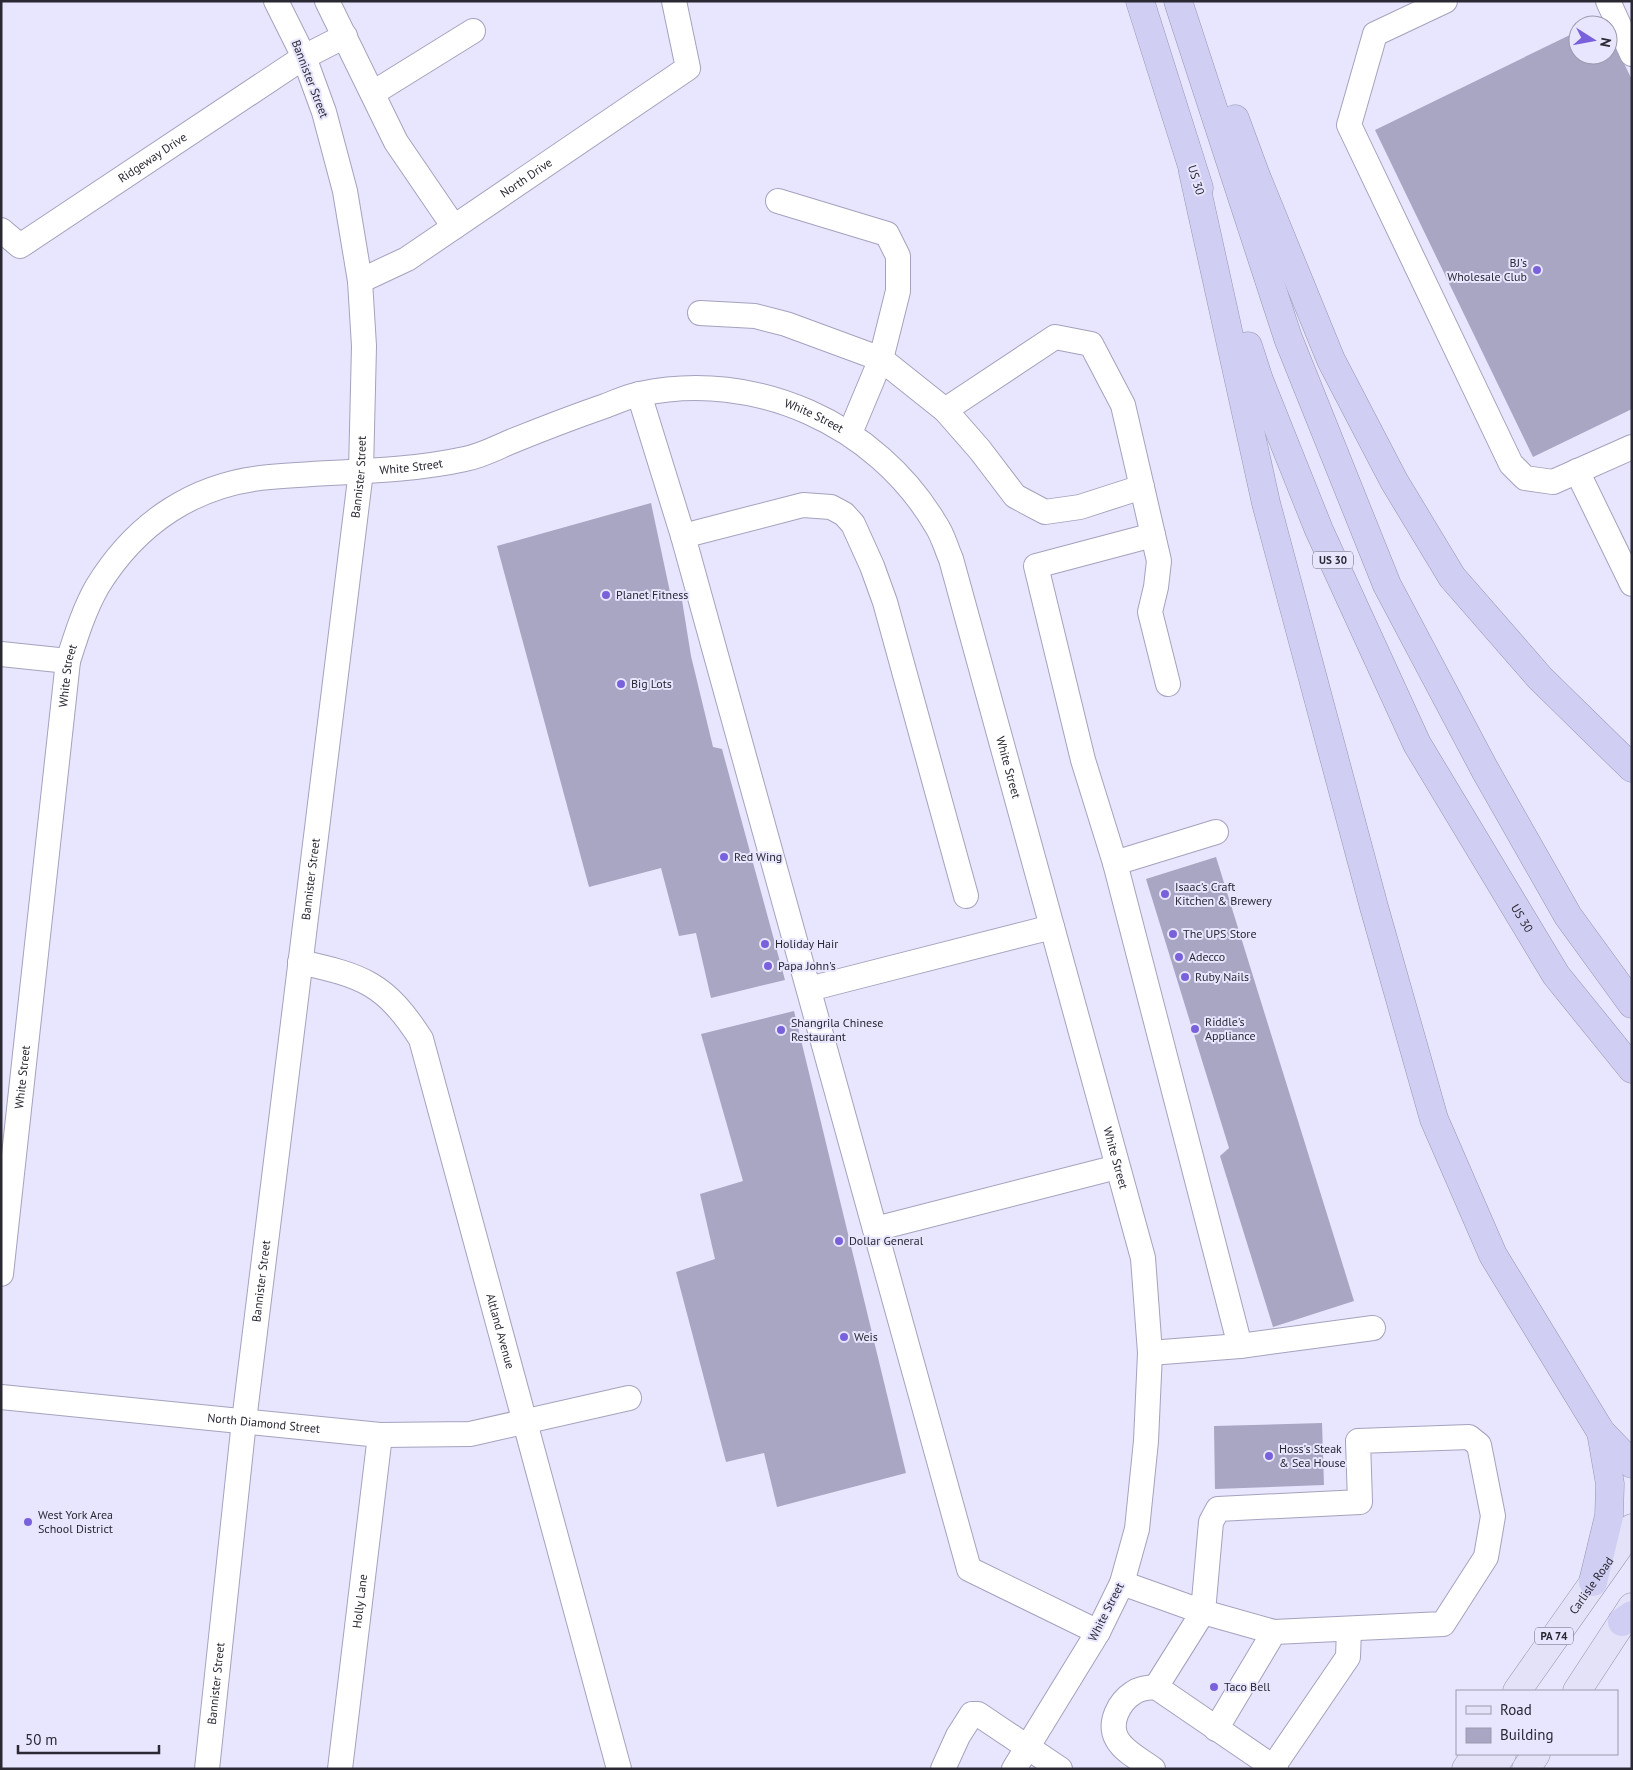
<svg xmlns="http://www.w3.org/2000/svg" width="1633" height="1770" font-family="'PT Sans',sans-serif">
	<rect width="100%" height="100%" fill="#e7e6fe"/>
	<path fill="#a8a6c3" d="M1574,33L1578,41V55H1608V38L1611,36L1632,80V409L1533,457L1375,130Z
		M651,503L670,592L681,594L691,656L713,747L722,749L785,980L711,998L696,933L679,936L661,868L589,887L497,546Z
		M1216,857L1354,1301L1273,1327L1220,1156L1229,1148L1146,879Z
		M794,1011L906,1473L777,1507L764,1453L726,1462L676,1272L715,1259L700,1194L743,1181L701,1034Z
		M1322,1423L1324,1485L1215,1489L1214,1426Z"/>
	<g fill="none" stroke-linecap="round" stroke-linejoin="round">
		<defs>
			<g id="minor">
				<path d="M327,1L396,142L454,227"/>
				<path d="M1445,1L1375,34L1349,125L1511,464L1525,478L1553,482L1632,447"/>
				<path d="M1608,1L1632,54"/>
				<path d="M373,93L473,31"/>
				<path id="s1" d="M1,230L20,246L304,57L345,36"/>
				<path id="s2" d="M360,281L407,259L688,68L674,1"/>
				<path d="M700,313L755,316L786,324L881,359L898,291V256L887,234L778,201"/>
				<path d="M639,394L683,536L969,1569L1098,1632"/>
				<path d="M945,410L1055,337L1091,344L1123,405L1153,535L1036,566L1083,760L1115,863L1240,1346"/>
				<path d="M850,433L881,359L945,410L980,450L1015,496L1045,512L1080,507L1142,487"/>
				<path d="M1577,471L1632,584"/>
				<path d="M1153,535L1159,561L1156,587L1150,612L1168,684"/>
				<path d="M683,536L803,505L831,507L844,514L853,524L872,566L885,602L966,896"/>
				<path d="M1,654L68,661"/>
				<path d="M1115,863L1216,832"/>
				<path id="s3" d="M300,962C363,976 385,983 421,1039L619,1769"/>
				<path d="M809,989L1052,927"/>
				<path d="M875,1229L1117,1167"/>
				<path id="s4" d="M1,1274L68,661C76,636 84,610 97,587C136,523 195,483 270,477C335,471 401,473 465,459C481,456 496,448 510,442C542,429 573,417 605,406C616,402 628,396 640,394C755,369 877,424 936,525C943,535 946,548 951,559L1143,1258L1150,1353L1146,1441L1137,1529L1122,1583L1098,1632L1014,1769"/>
				<path d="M1150,1353L1240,1346L1373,1328"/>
				<path id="s5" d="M1,1397L380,1435L470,1434L629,1398"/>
				<path d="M1122,1583L1203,1612L1274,1632L1443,1624L1486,1557L1493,1516L1479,1445L1469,1437L1358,1441L1360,1502L1218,1509L1211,1522L1203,1612L1156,1687L1276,1769"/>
				<path d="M1216,1729L1274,1632"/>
				<path d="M1273,1767L1348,1657L1349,1629"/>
				<path id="s6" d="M207,1769L244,1421L361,471L364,346L360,281L345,191L324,112L304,57L276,1"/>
				<path id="s7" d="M340,1769L380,1435"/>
				<path d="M943,1769L958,1736L972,1714H978L1060,1769"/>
				<path d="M1153,1769C1141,1760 1124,1752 1117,1739C1108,1723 1119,1702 1133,1693C1140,1688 1148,1688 1156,1687"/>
			</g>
			<g id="major">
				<path id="s8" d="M1517,1691L1632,1528"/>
				<path d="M1577,1691L1632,1607"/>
				<path d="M1466,1769L1476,1754"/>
				<path d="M1492,1769L1502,1754"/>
				<path d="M1526,1769L1536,1754"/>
			</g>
			<g id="highway">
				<path d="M1140,1L1199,188"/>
				<path d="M1178,1L1288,338L1387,585L1485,770L1568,916L1632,1004"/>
				<path d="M1235,119L1256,176L1331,360L1394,481L1452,577L1540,678L1632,768"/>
				<path d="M1193,172L1266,503L1374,907L1434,1119L1493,1255L1601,1432L1632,1464"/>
				<path id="s9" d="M1248,346L1259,380L1319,530L1417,744L1556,975L1632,1069"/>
				<path d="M1593,1582L1609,1516L1610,1484L1601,1432"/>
				<path d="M1622,1622L1632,1615"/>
			</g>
		</defs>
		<use href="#minor" stroke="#a4a2be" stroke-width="26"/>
		<use href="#major" stroke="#9694b0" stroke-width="29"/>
		<use href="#highway" stroke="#9694b0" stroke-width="29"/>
		<use href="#minor" stroke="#fff" stroke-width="24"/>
		<use href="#major" stroke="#e3e2f8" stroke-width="28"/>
		<use href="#highway" stroke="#d1cef3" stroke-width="28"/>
	</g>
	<g fill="#7a61dc" stroke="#e7e6fe" stroke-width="2">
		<circle cx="1537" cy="270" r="5"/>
		<circle cx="606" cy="595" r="5"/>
		<circle cx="621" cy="684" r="5"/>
		<circle cx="724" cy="857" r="5"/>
		<circle cx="1165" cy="894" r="5"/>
		<circle cx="1173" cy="934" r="5"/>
		<circle cx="765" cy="944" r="5"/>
		<circle cx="1179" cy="957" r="5"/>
		<circle cx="768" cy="966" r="5"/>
		<circle cx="1185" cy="977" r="5"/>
		<circle cx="1195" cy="1029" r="5"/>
		<circle cx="781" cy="1030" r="5"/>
		<circle cx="839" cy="1241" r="5"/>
		<circle cx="844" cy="1337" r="5"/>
		<circle cx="1269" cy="1456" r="5"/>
		<circle cx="28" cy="1522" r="5"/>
		<circle cx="1214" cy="1687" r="5"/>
	</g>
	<g text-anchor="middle" stroke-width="4" stroke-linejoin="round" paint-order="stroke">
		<g fill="#e7e6fe" stroke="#626170" stroke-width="1">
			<rect x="1313" y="551.5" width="40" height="17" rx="4"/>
			<rect x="1535" y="1627.5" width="38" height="17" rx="4"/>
		</g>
		<g font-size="11" font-weight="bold" fill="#292833">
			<text x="1333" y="564">US 30</text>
			<text x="1554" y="1640">PA 74</text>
		</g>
		<g font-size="12" fill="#292833" stroke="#e7e6fe">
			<text transform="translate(310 79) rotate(69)" y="4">Bannister Street</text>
			<text dy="4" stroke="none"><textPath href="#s1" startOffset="184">Ridgeway Drive</textPath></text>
			<text dy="4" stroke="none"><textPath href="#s2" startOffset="196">North Drive</textPath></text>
			<text transform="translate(1196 180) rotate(73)" y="4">US 30</text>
			<text dy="4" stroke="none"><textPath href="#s4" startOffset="1471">White Street</textPath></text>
			<text dy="4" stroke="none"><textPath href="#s4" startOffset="1051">White Street</textPath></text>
			<text dy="4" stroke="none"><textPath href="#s6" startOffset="1301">Bannister Street</textPath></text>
			<text dy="4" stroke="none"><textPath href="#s4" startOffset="602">White Street</textPath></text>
			<text dy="4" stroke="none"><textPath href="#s4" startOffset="1891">White Street</textPath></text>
			<text dy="4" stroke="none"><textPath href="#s6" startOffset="896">Bannister Street</textPath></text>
			<text dy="4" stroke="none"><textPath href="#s9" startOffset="636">US 30</textPath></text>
			<text dy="4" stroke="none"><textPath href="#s4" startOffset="198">White Street</textPath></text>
			<text dy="4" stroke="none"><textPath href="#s4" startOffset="2296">White Street</textPath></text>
			<text dy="4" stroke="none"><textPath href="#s6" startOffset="491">Bannister Street</textPath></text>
			<text dy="4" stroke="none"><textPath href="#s3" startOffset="452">Altland Avenue</textPath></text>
			<text dy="4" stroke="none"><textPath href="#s5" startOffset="264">North Diamond Street</textPath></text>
			<text dy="4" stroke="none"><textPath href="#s8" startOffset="129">Carlisle Road</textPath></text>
			<text dy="4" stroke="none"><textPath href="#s7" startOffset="169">Holly Lane</textPath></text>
			<text transform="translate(1106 1612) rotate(-63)" y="4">White Street</text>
			<text dy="4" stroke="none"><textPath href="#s6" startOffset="86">Bannister Street</textPath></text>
		</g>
		<g font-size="12" fill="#292833" stroke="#e7e6fe" text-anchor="start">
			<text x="1527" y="267" text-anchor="end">BJ's<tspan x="1527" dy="14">Wholesale Club</tspan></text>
			<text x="616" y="599">Planet Fitness</text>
			<text x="631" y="688">Big Lots</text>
			<text x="734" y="861">Red Wing</text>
			<text x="1175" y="891">Isaac's Craft<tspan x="1175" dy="14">Kitchen &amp; Brewery</tspan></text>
			<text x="1183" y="938">The UPS Store</text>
			<text x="775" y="948">Holiday Hair</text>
			<text x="1189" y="961">Adecco</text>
			<text x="778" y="970">Papa John's</text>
			<text x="1195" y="981">Ruby Nails</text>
			<text x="1205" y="1026">Riddle's<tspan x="1205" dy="14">Appliance</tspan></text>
			<text x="791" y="1027">Shangrila Chinese<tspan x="791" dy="14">Restaurant</tspan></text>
			<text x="849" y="1245">Dollar General</text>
			<text x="854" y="1341">Weis</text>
			<text x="1279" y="1453">Hoss's Steak<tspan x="1279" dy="14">&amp; Sea House</tspan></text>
			<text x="38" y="1519">West York Area<tspan x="38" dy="14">School District</tspan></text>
			<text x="1224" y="1691">Taco Bell</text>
		</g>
	</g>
	<rect width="1633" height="1770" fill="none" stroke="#292833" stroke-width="5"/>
	<rect x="1456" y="1690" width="162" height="65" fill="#e7e6fe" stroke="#9b9aad"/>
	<rect x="1466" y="1706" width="25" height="8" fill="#e3e2f8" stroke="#9b9aad"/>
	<text x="1500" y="1715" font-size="15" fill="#292833">Road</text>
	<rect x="1466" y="1728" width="25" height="15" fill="#a8a6c3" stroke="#9b9aad"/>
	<text x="1500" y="1740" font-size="15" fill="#292833">Building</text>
	<g transform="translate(1593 40) rotate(101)"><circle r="24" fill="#e7e6fe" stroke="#9b9aad"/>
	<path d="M0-4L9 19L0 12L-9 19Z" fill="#7a61dc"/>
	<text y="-8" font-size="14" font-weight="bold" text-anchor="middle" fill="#292833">N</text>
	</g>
	<path d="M18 1745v8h141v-8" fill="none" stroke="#292833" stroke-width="2.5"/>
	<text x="25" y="1745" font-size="15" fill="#292833" stroke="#e7e6fe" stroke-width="4" paint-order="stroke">50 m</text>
</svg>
